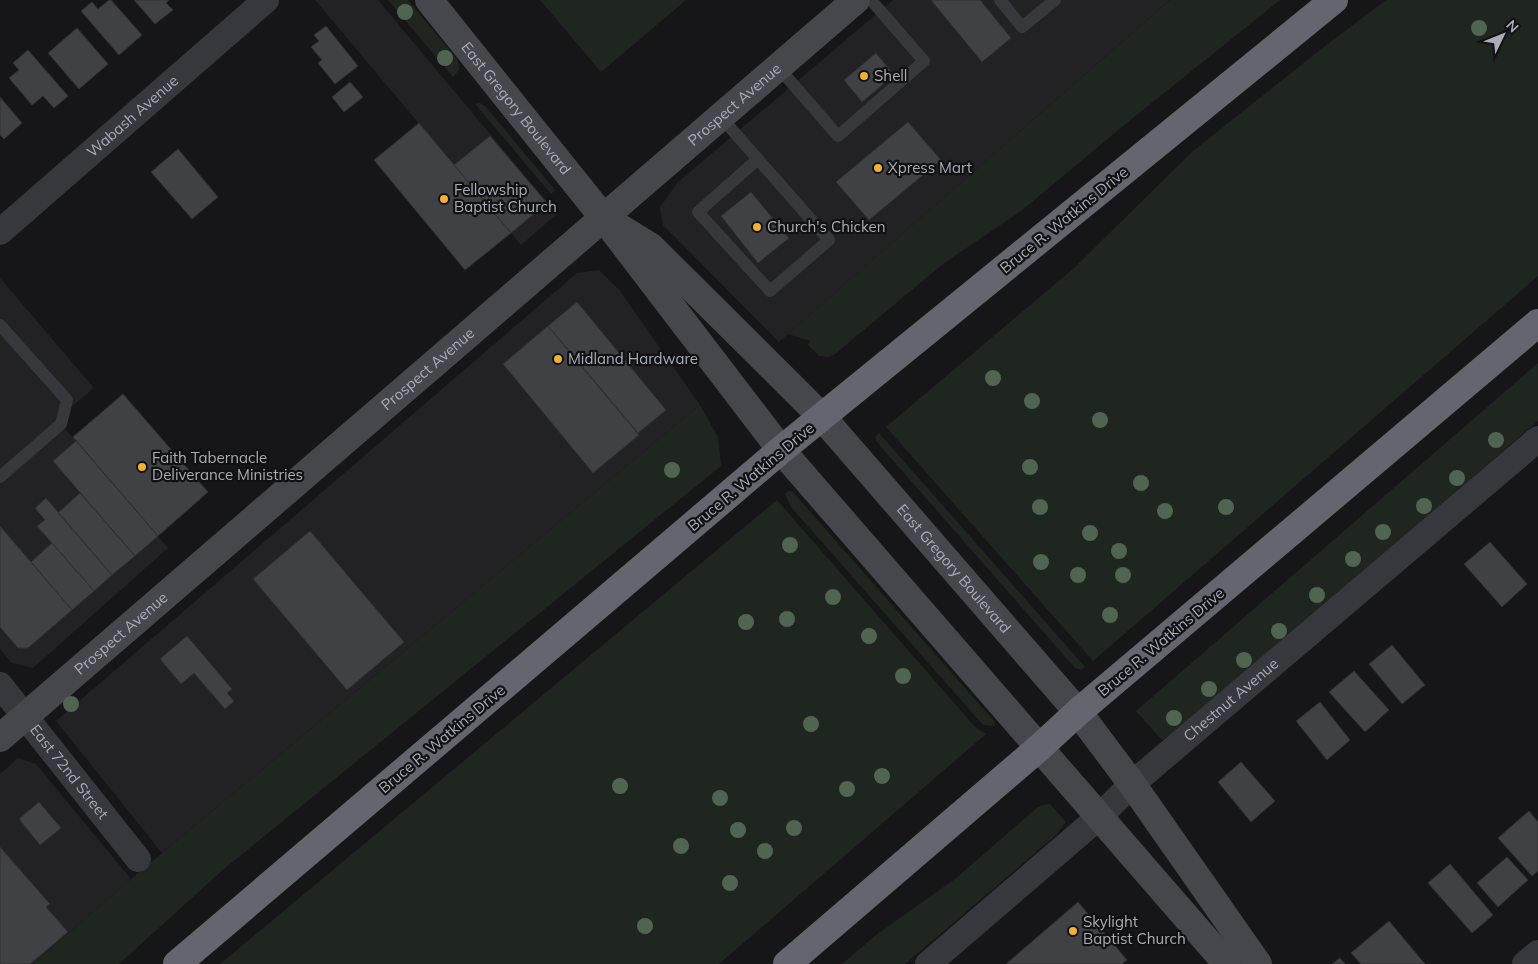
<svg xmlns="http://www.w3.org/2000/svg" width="1538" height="964" font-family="Mulish,sans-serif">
	<rect width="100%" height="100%" fill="#161618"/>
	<path fill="#222225" d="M315,0H378L557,214L521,245Z
		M893,0H1170L779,342L663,225L660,207L678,182Z
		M599,270L620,291L700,405L162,853L56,721L577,273Z
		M0,278L94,388L57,419L168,548L33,668L12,663L0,649Z
		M18,758L36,764L131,879L33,964H0V774Z"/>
	<path fill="#1e261f" d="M388,0H408L457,59L460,69L453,77Z
		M540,0H686L601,72Z
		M1170,0H1280L1128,122L1021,211L943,264L835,354L829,357L819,356L808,345L810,341L788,334Z
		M1386,0H1538V276L1093,661L886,427L1074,268L1193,151L1325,46Z
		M480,103L486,107L555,190L551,194L475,104Z
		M1538,363V421L1185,725L1162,740L1136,711Z
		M700,405L718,437L721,466L225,868L119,964H33L131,879Z
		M879,433L1085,667L1081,670L1075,668L876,441V436Z
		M788,491L793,492L994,721L995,726L983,725L791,507L785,494Z
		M777,500L976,728L986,734L719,964H220Z
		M1047,804H1050L1066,822L1056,835L905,964H842L876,935L955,879L1038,807Z"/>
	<path fill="#404145" stroke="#303034" d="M109,0H111L142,35L119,55L81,11L92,2L98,9Z
		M134,0H169L166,3L173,10L155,24Z
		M931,0H980L1011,38L982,62Z
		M326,26L358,66L335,84L318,63L322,60L311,47L319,41L314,35Z
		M77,28L108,64L79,89L48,53Z
		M28,50L68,96L54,108L43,96L32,105L9,78L19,70L13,63Z
		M876,53L894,75L862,102L844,80Z
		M350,82L363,97L344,112L332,97Z
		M0,97L22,123L4,139L0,135Z
		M908,122L941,160L869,220L836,182Z
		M419,123L511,233L465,270L374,160Z
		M490,136L547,203L511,233L454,165Z
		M178,149L218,197L192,219L151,172Z
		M751,192L789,238L758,263L721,216Z
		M577,302L666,410L638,433L548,326Z
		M548,326L639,435L593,473L503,364Z
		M123,394L208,492L158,536L73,437Z
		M76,441L158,536L135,556L53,461Z
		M80,493L135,556L112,575L58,513Z
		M46,498L112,575L94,591L37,526L45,520L35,508Z
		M0,526L72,610L28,648H18L0,627Z
		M310,531L404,642L347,690L253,579Z
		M1490,542L1527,584L1502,607L1464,564Z
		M52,543L94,591L72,610L31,562Z
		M187,636L232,689L227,693L234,701L225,709L194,673L181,684L160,659Z
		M1392,645L1425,685L1402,704L1369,664Z
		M1354,671L1389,710L1365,732L1329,692Z
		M1320,702L1350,740L1327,760L1296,721Z
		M1241,762L1275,801L1251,822L1218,782Z
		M39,802L61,828L40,845L19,819Z
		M1529,811L1538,822V871L1532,876L1498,838Z
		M0,847L50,904L46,907L68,932L30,964H0Z
		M1507,857L1528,880L1498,907L1477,883Z
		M1450,864L1493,915L1472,933L1428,883Z
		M1078,902L1127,960L1122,964H1006Z
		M1389,921L1425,964H1361L1351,953Z
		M1340,958L1345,964H1332Z"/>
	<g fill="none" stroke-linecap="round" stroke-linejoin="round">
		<path stroke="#37383d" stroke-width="12" d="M1000,0L1022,27L1055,0
			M778,67L838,136L924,61L871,0
			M720,116L829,240L770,291L698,212L758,159
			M0,325L67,400L61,424L0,477"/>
		<g stroke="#37383d" stroke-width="26">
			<path id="s1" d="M0,232L266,0"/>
			<path id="s2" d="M0,685L138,859"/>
			<path id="s3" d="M928,964L1099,817L1132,784L1538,439"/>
			<path d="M1525,964L1538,953"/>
		</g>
		<g stroke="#45474d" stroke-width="28">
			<path id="s4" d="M429,0L603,217L781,450L1227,964"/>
			<path id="s5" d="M617,226L651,247L822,417L1078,712L1132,784L1258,964"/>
			<path id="s6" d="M0,738L856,0"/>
		</g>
		<path stroke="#63666e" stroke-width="28" d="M177,964L781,450L1334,0
			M787,964L1040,747L1078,712L1538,323"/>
	</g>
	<g fill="#506452">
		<circle cx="405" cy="12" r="8"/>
		<circle cx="1479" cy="28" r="8"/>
		<circle cx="445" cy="58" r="8"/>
		<circle cx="993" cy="378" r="8"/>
		<circle cx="1032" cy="401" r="8"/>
		<circle cx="1100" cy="420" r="8"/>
		<circle cx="1496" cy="440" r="8"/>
		<circle cx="1030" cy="467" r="8"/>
		<circle cx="672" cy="470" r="8"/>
		<circle cx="1457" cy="478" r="8"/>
		<circle cx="1141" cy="483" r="8"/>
		<circle cx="1424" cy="506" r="8"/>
		<circle cx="1040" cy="507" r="8"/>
		<circle cx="1226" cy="507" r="8"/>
		<circle cx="1165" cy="511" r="8"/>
		<circle cx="1383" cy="532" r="8"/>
		<circle cx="1090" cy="533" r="8"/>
		<circle cx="790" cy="545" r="8"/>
		<circle cx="1119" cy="551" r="8"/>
		<circle cx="1353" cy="559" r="8"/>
		<circle cx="1041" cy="562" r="8"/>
		<circle cx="1078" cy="575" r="8"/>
		<circle cx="1123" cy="575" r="8"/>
		<circle cx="1317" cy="595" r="8"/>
		<circle cx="833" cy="597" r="8"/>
		<circle cx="1110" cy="615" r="8"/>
		<circle cx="787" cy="619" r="8"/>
		<circle cx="746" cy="622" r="8"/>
		<circle cx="1279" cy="631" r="8"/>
		<circle cx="869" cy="636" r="8"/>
		<circle cx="1244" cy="660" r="8"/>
		<circle cx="903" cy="676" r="8"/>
		<circle cx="1209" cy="689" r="8"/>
		<circle cx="71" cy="704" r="8"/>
		<circle cx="1174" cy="718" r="8"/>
		<circle cx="811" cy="724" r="8"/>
		<circle cx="882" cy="776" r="8"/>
		<circle cx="620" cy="786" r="8"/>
		<circle cx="847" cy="789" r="8"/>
		<circle cx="720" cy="798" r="8"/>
		<circle cx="794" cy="828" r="8"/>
		<circle cx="738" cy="830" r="8"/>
		<circle cx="681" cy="846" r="8"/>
		<circle cx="765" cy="851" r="8"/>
		<circle cx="730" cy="883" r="8"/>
		<circle cx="645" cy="926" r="8"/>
	</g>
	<g fill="#f2b134" stroke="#111113" stroke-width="2">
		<circle cx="864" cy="76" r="5"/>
		<circle cx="878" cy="168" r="5"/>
		<circle cx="444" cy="199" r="5"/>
		<circle cx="757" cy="227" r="5"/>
		<circle cx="558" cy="359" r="5"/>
		<circle cx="142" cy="467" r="5"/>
		<circle cx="1073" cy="931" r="5"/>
	</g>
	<g text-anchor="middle" stroke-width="4.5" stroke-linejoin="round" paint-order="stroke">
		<g font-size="15" fill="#a8adb8" stroke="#111113" text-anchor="start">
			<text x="874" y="81">Shell</text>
			<text x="888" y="173">Xpress Mart</text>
			<text x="454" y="195">Fellowship<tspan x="454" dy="17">Baptist Church</tspan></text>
			<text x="767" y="232">Church's Chicken</text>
			<text x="568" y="364">Midland Hardware</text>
			<text x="152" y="463">Faith Tabernacle<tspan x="152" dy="17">Deliverance Ministries</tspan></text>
			<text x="1083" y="927">Skylight<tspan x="1083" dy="17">Baptist Church</tspan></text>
		</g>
		<g font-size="15" fill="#a8adb8" stroke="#111113">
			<text dy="5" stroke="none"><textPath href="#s6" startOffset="970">Prospect Avenue</textPath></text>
			<text dy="5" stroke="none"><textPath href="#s4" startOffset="139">East Gregory Boulevard</textPath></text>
			<text dy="5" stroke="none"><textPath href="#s1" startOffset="176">Wabash Avenue</textPath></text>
			<text transform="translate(1064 220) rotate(-39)" y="5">Bruce R. Watkins Drive</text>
			<text dy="5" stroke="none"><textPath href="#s6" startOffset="565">Prospect Avenue</textPath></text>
			<text transform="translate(751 477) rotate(-40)" y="5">Bruce R. Watkins Drive</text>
			<text dy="5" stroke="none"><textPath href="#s5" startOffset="482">East Gregory Boulevard</textPath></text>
			<text dy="5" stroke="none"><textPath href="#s6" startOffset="160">Prospect Avenue</textPath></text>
			<text transform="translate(1161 642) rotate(-40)" y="5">Bruce R. Watkins Drive</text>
			<text dy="5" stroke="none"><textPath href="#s3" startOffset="402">Chestnut Avenue</textPath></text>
			<text transform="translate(442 739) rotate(-40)" y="5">Bruce R. Watkins Drive</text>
			<text dy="5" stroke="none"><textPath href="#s2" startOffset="111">East 72nd Street</textPath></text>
		</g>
	</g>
	<g transform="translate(1503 35) rotate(47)" stroke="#111113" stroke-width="4" paint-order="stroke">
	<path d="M0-4L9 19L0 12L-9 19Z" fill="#a8adb8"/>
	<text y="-8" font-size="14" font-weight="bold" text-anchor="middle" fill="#a8adb8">N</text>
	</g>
</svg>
